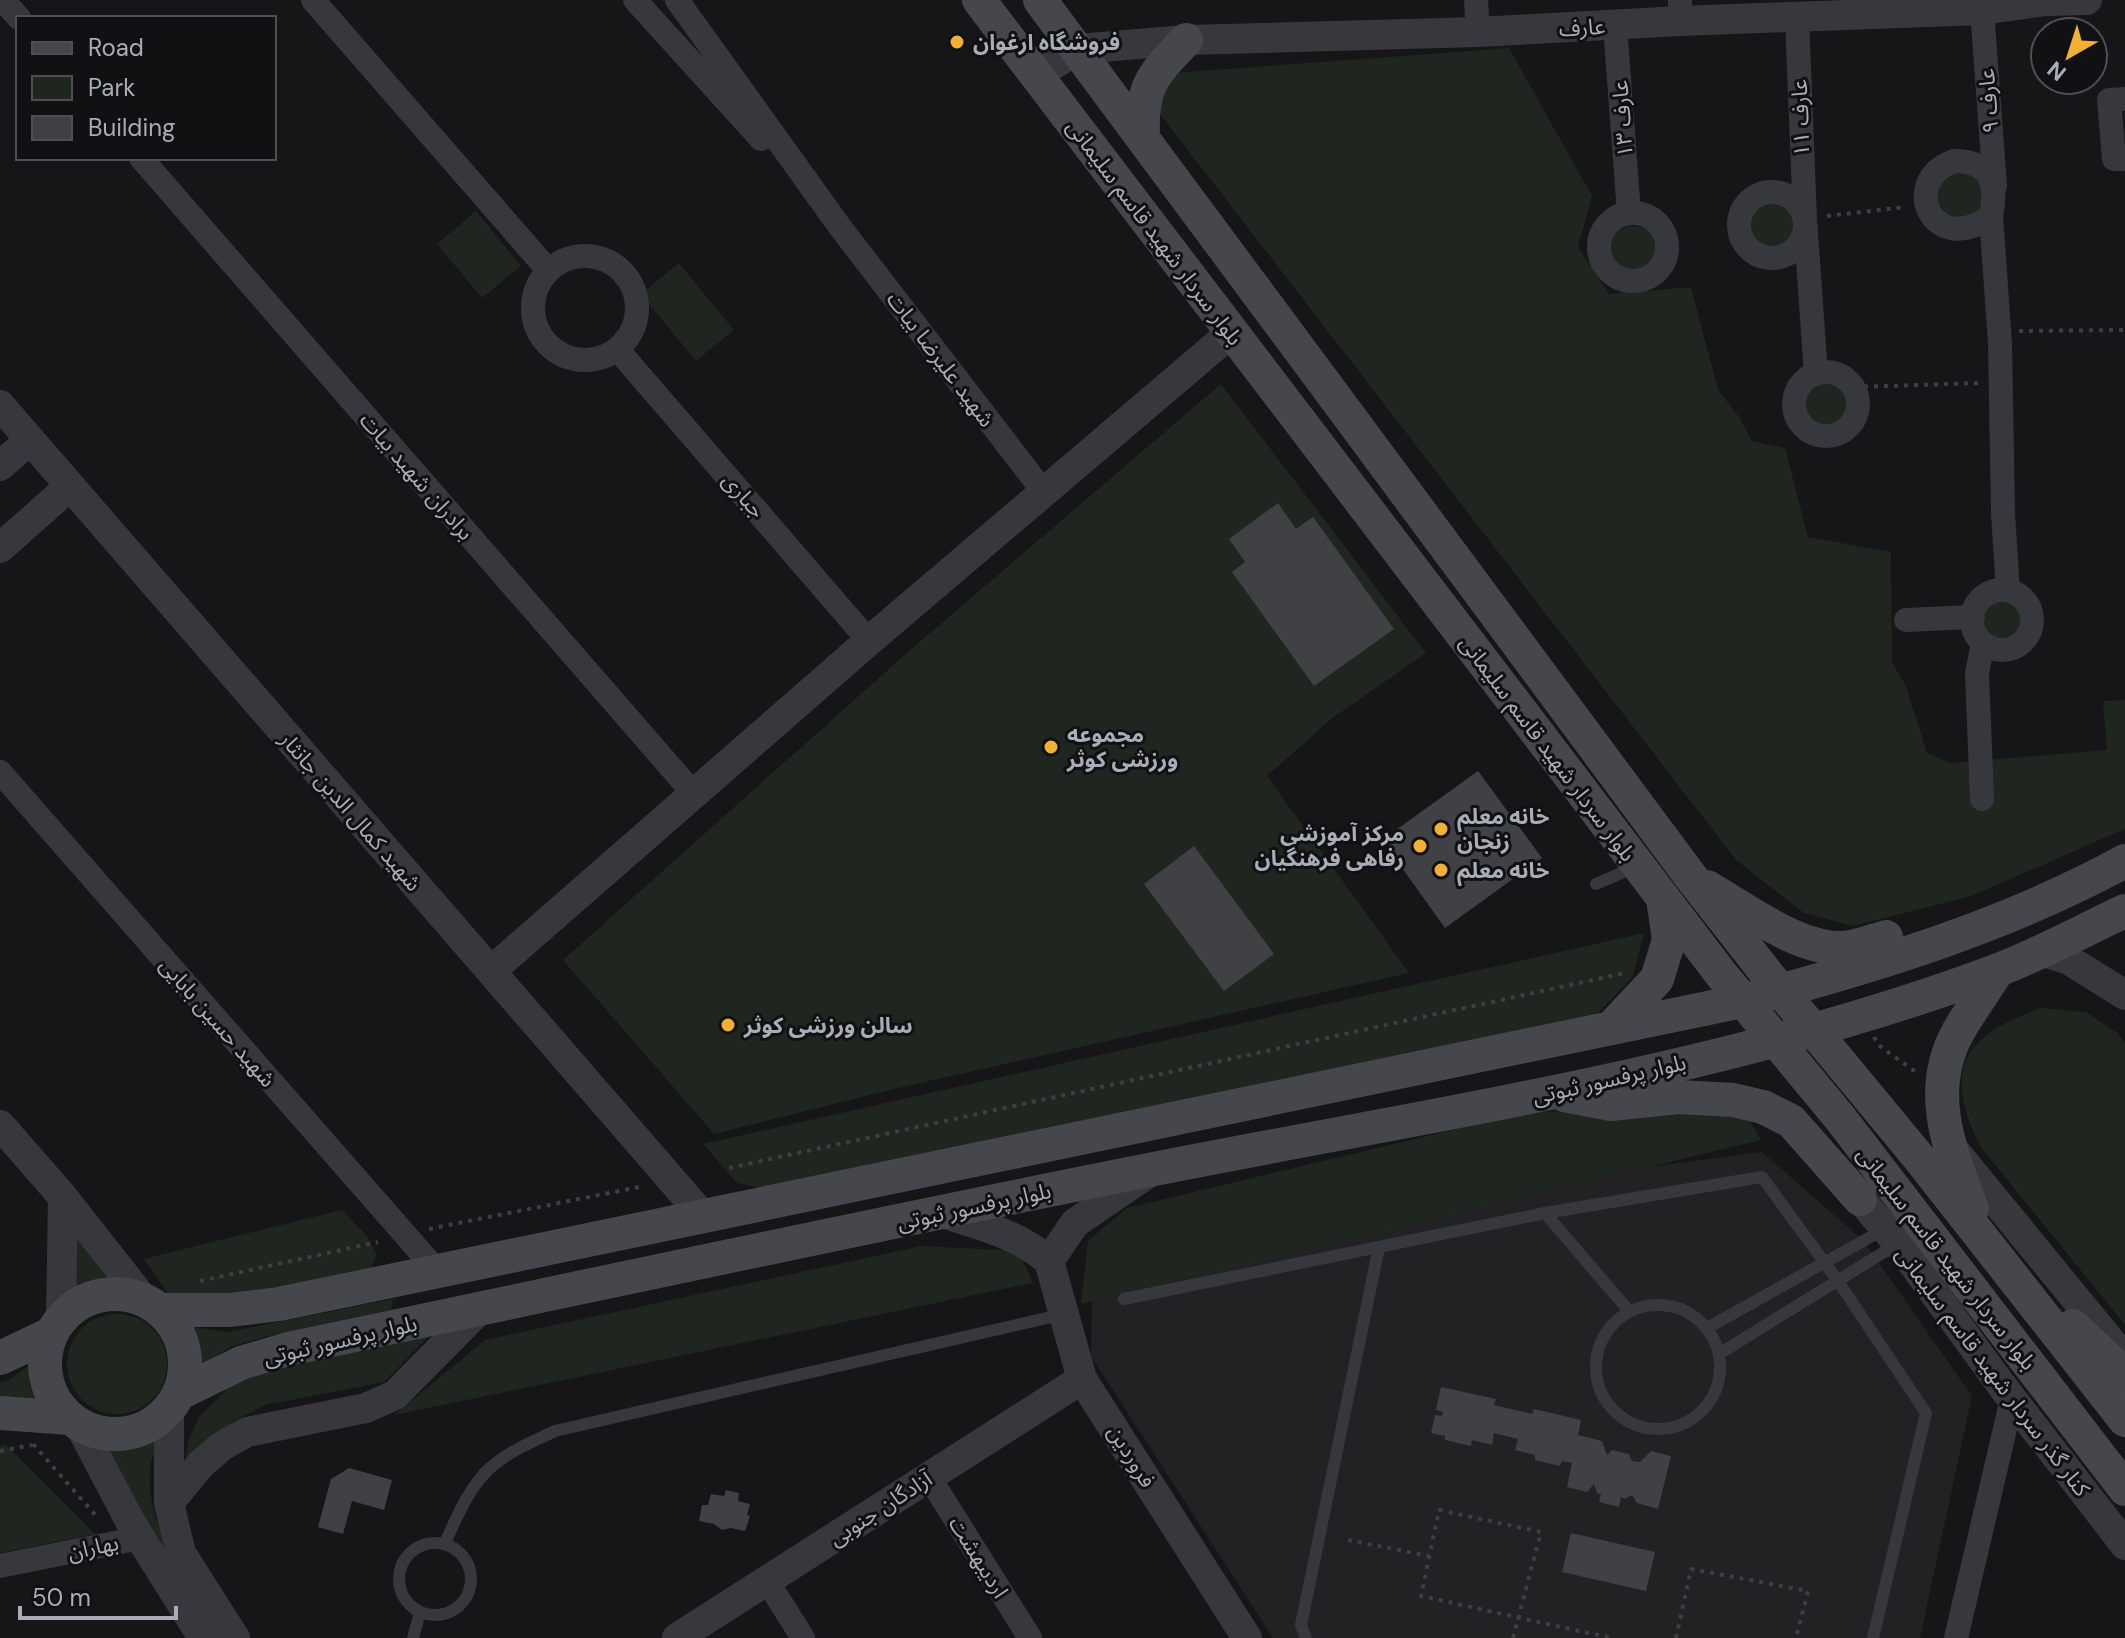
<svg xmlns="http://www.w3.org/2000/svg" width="2125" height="1638" font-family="'DM Sans','Noto Sans Arabic',sans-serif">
	<rect width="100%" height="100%" fill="#161618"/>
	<path fill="#222225" d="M1762,1152L1863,1240L1972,1396L1920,1638H1273L1091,1356L1092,1298L1569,1177Z"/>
	<path fill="#1e261f" d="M1509,48L1592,196L1578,247L1609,294L1691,287L1718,390L1740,418L1752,441L1785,448L1808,537L1891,552L1892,662L1906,686L1927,753L1950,763L2107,750L2103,701L2125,700V829L1971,896L1853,926L1804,913L1736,860L1157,110L1173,73Z
		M1966,170L1985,185L1982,209L1960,219L1945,213L1937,199L1939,184L1944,177Z
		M1748 225a24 24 0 1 1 48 0a24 24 0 1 1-48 0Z
		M476,211L521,266L482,298L437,244Z
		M1609 250a24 24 0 1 1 48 0a24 24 0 1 1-48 0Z
		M679,263L734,330L696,361L641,294Z
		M1802 404a24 24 0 1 1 48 0a24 24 0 1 1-48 0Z
		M1221,384L1426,653L1331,719L1267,776L1409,973L894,1089L714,1134L563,960L909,651Z
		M1981 622a23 23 0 1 1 46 0a23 23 0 1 1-46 0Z
		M1644,933L1632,978L1592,1019L773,1191L737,1183L703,1144Z
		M2041,1008L2086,1012L2117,1033L2125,1043V1325L1980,1146C1942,1068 1963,1036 2041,1008Z
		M1594,1111L1747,1116L1761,1140L1081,1304L1088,1241L1127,1208L1527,1112Z
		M342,1210L367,1236L377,1255L368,1274L254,1301L171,1298L144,1259Z
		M68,1215L115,1283L100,1282L71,1290Z
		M922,1246L999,1250L1017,1248L1033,1283L394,1415L485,1340Z
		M393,1299L391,1310L267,1336L230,1347L197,1369L193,1338L188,1326L227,1332Z
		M67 1364a50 50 0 1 1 100 0a50 50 0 1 1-100 0Z
		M431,1334L384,1382L265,1405L234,1421L184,1467L189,1439L199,1417L231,1385L277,1368Z
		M31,1364C27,1380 29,1389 38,1403L0,1398V1382L9,1380Z
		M160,1435C157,1446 150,1459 150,1471C145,1532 194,1588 225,1638L145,1528L108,1448L142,1445Z
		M5,1444L95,1534L0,1553V1445Z"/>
	<path fill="#404145" d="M1278,503L1296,529L1313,517L1394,629L1314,686L1232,572L1245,562L1229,539Z
		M1478,771L1542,858L1445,928L1382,840Z
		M1194,846L1274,954L1224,991L1144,884Z
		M1441,1387L1496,1399L1494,1405L1532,1414L1534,1409L1581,1420L1578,1435L1602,1441L1607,1455L1612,1450L1629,1454L1632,1461L1640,1462L1651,1451L1671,1456L1658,1509L1637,1503L1632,1495L1625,1499L1621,1497L1619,1507L1599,1502L1601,1494L1597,1493L1594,1484L1587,1492L1567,1487L1572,1463L1562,1461L1560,1466L1535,1460V1455L1515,1450L1518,1439L1494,1433L1492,1445L1472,1440L1471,1446L1445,1440V1436L1431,1433L1435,1415L1442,1416L1443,1412L1436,1410Z
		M349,1468L392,1480L384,1510L352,1501L343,1534L318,1527L331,1479Z
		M726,1490L739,1493L738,1501L750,1504L747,1515L750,1516L745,1531L731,1528L722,1530L714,1524L699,1521L702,1505H708L711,1494L724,1496Z
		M1571,1533L1655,1552L1646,1591L1562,1572Z"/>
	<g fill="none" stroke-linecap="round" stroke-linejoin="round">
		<path stroke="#3d3f44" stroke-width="4" stroke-dasharray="4 6" stroke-linecap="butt" d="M1827,216L1906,207
			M2019,331L2125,330
			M1854,387L1979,383
			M1874,1037L1878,1045L1916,1072
			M729,1168L1625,973
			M429,1229L644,1186
			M200,1281L378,1242
			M33,1444L98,1518
			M0,1451L32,1445
			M1348,1540L1429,1556
			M1513,1638L1541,1532L1439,1510L1421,1596L1611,1638
			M1676,1638L1691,1569L1808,1591L1796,1638"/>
		<path stroke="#37383d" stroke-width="12" d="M1596,884L1635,867
			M1545,1213L1762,1177L1838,1281L1926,1413L1873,1638
			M1124,1299L1545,1213L1629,1311
			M1596 1367a62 62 0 1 1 124 0a62 62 0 1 1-124 0Z
			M1707,1328L1883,1230
			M1719,1354L1884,1252L1898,1247
			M399 1579a36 36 0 1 1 72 0a36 36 0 1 1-72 0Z
			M445,1543C456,1519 469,1487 490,1468C509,1451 532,1442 555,1431L1064,1314
			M413,1638L420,1612
			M1306,1638L1301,1625L1379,1247"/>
		<path stroke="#37383d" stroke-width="24" d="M3,0L19,18
			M313,0L548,270
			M635,0L761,139
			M677,0L840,227L1043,491
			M1476,0L1478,32
			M1680,0V21
			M1982,10L1995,186
			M1797,18L1805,219L1816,374
			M1615,26L1629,213
			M2125,99L2109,100L2114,159H2125
			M141,158L694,794
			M1954,161C1991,161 1998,184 1991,216C1933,259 1898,181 1954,161Z
			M1739 225a33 33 0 1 1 66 0a33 33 0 1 1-66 0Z
			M1599 247a34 34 0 1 1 68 0a34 34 0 1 1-68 0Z
			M1991,216L2000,343L2003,513L2008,591
			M533 308a52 52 0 1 1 104 0a52 52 0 1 1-104 0Z
			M618,350L869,641
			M1794 404a32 32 0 1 1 64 0a32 32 0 1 1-64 0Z
			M1972 620a30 30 0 1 1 60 0a30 30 0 1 1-60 0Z
			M1906,620L1973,617
			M0,772L437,1271
			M1982,799L1977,673L1983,643
			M929,1477L1030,1638
			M0,1566L140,1538
			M767,1581L803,1638
			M1956,1638L2012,1399"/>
		<path stroke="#37383d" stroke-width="30" d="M1036,76L1078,49L1186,40L1478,32L1680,21L1982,10L2046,1L2087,0
			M0,405L703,1216
			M0,466L30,440
			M0,548L70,486
			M2041,951L2069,960L2125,995
			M491,971L869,641L1232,332
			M0,1125L63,1197L144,1300
			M1954,1150L2125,1359
			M1860,1199L1900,1246L2002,1386L2125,1545
			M942,1213C980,1225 1018,1234 1049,1261
			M1049,1261L1082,1379L1247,1638
			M1049,1261L1075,1223L1151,1171
			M61,1319L63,1197
			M169,1409V1503L181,1553L235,1638
			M78,1422L131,1523L203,1638
			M169,1503L201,1464L222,1446L247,1432L366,1408L395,1395L480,1309
			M677,1638L1082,1379"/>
		<path stroke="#45474d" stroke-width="34" d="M979,0L1721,974L1840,1118L2125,1489
			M1040,0L1691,877L1767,974L1920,1159L2125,1420
			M1143,136C1141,85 1152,76 1186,40
			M1707,887C1745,909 1799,950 1843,948C1857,947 1872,941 1886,937
			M1612,1027L1657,979L1669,940L1663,898
			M1564,1095L1611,1104L1679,1097L1733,1100L1763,1107L1791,1121L1860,1199
			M1972,1209C1950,1150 1925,1092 1958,1032C1970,1011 1985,990 1998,970
			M45 1364a70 70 0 1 1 140 0a70 70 0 1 1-140 0Z
			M160,1310H230L279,1304L1742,1001C1873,967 2006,926 2125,861
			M2073,1326L2125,1375
			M0,1358L51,1334
			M180,1393L241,1363L288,1349C577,1289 865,1226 1154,1169C1436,1113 1725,1072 1996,971C2040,954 2082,931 2125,911
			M0,1413L70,1418"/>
	</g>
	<g fill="#f2b134" stroke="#111113" stroke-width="3">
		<circle cx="957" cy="42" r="8"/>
		<circle cx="1051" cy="747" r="8"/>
		<circle cx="1441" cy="829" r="8"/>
		<circle cx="1420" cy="846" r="8"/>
		<circle cx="1441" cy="870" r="8"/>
		<circle cx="728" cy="1025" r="8"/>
	</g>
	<g text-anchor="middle" stroke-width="6" stroke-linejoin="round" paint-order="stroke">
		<g font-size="22" fill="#a8adb8" stroke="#111113">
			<text transform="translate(1582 27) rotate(-3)" y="8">عارف</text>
			<text transform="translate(1988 101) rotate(-94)" y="8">عارف ۹</text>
			<text transform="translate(1800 118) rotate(-92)" y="8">عارف ۱۱</text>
			<text transform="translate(1622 119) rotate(-94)" y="8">عارف ۱۳</text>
			<text transform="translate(1155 232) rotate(53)" y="8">بلوار سردار شهید قاسم سلیمانی</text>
			<text transform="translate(941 359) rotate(53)" y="8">شهید علیرضا بیات</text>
			<text transform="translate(417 476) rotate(49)" y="8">برادران شهید بیات</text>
			<text transform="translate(744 495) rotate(49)" y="8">جباری</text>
			<text transform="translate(1548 748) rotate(53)" y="8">بلوار سردار شهید قاسم سلیمانی</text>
			<text transform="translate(351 811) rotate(49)" y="8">شهید کمال الدین جانثار</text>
			<text transform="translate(218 1022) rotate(49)" y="8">شهید حسین بابایی</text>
			<text transform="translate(1609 1079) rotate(-13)" y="8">بلوار پرفسور ثبوتی</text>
			<text transform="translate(974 1206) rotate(-12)" y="8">بلوار پرفسور ثبوتی</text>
			<text transform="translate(1947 1258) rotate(52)" y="8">بلوار سردار شهید قاسم سلیمانی</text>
			<text transform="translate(340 1340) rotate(-13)" y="8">بلوار پرفسور ثبوتی</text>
			<text transform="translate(1993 1371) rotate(53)" y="8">کنار گذر سردار شهید قاسم سلیمانی</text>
			<text transform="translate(1132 1456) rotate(58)" y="8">فروردین</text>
			<text transform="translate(880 1508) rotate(-33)" y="8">آزادگان جنوبی</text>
			<text transform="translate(93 1547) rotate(-12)" y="8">بهاران</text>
			<text transform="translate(979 1557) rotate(58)" y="8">اردیبهشت</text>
		</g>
		<g font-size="22" font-weight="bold" fill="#a8adb8" stroke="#111113" text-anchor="start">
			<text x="973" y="50">فروشگاه ارغوان</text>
			<text x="1067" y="742">مجموعه<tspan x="1067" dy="25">ورزشی کوثر</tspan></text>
			<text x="1457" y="824">خانه معلم<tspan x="1457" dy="25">زنجان</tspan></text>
			<text x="1404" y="841" text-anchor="end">مرکز آموزشی<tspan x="1404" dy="25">رفاهی فرهنگیان</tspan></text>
			<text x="1457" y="878">خانه معلم</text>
			<text x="744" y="1033">سالن ورزشی کوثر</text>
		</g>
	</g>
	<rect x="16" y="16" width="260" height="144" fill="#111113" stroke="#4d4f55" stroke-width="2"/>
	<rect x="32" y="42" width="40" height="12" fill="#45474d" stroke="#4d4f55" stroke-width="2"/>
	<text x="88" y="56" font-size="24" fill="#a8adb8">Road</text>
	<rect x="32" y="76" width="40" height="24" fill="#1e261f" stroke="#4d4f55" stroke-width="2"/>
	<text x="88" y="96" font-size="24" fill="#a8adb8">Park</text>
	<rect x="32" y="116" width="40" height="24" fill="#404145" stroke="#4d4f55" stroke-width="2"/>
	<text x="88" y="136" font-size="24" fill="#a8adb8">Building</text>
	<g transform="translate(2069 56) rotate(219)"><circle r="38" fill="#111113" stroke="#4d4f55" stroke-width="2"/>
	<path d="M0-6L14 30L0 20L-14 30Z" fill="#f2b134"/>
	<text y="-12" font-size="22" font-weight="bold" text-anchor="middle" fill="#a8adb8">N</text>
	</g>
	<path d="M20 1606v12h156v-12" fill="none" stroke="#a8adb8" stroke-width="4"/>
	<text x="32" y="1606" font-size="24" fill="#a8adb8" stroke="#111113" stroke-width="6" paint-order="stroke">50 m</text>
</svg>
